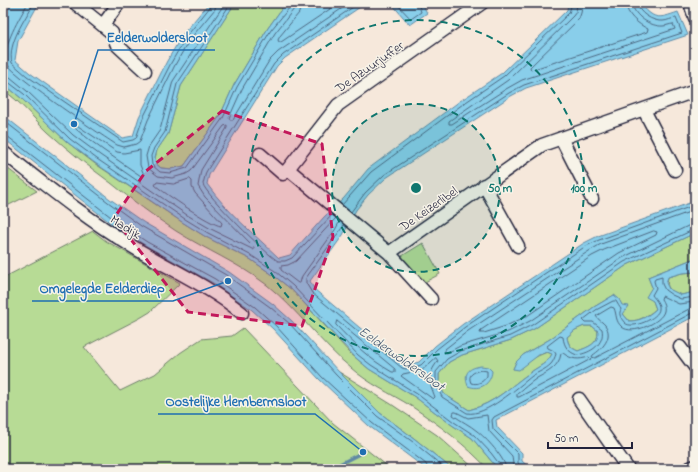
<svg xmlns="http://www.w3.org/2000/svg" width="698" height="472" font-family="'Indie Flower',sans-serif">
	<rect width="100%" height="100%" fill="#f6e8db"/>
	<filter id="ink" filterUnits="userSpaceOnUse"><feTurbulence type="fractalNoise" baseFrequency=".025" numOctaves="2"/><feDisplacementMap in="SourceGraphic" scale="8" xChannelSelector="R" yChannelSelector="G"/><feConvolveMatrix kernelMatrix="1 2 1 2 8 2 1 2 1" color-interpolation-filters="sRGB"/></filter>
	<g filter="url(#ink)">
		<path fill="#b7db95" stroke="#6c7e68" d="M235,3H288L283,7L268,28L234,85L220,116L184,166L171,169L161,168L155,163V158L157,150L168,134L181,86Z
			M3,83L21,98L67,142L94,163L182,222L206,237L250,259L273,275L291,289L351,354L369,369L415,397L452,425L472,438L498,469H488C466,445 438,424 411,406C390,393 369,384 351,368C320,343 298,310 267,285C238,263 206,250 176,231C153,216 132,200 111,183C89,167 68,150 48,132C33,118 20,101 3,90Z
			M3,165L37,191L3,208Z
			M93,231L106,241L180,283L150,312L140,318L84,347L120,391L155,374L180,353L201,339L232,336L243,328L333,423L391,469H3V278Z
			M695,233V258L648,277L652,287L653,301L656,309C647,316 640,321 629,321C627,318 624,316 623,313C621,305 621,300 614,295L594,307L550,339L523,355L516,362L513,369C525,363 536,356 547,352L552,354C547,364 539,366 531,372C509,387 496,403 469,410L444,394L439,384V374L449,362L462,355L511,340L534,329L627,265Z
			M423,243L440,274L421,284L402,256Z
			M695,272V292L681,295C671,291 665,289 668,277L682,273Z
			M584,326H592L598,331C599,344 588,347 578,351C571,348 568,344 567,337L575,330Z
			M339,372L391,404L437,435L475,469H452L415,439L380,413Z"/>
		<path fill="#89ceea" stroke="#6089a4" fill-rule="evenodd" d="M5,3H39L18,41L15,60L30,73L122,138L133,136L139,117L167,61L183,34L209,3H235L181,86L168,134L157,150L155,158V163L161,168L171,169L184,166L220,116L234,85L268,28L283,7L288,3H366L285,58L277,66L209,175L207,184C227,212 254,234 279,258L290,255L324,217L344,198L368,169L460,101L502,73L567,10L568,3H640C654,20 658,19 678,12L688,35L526,88L511,96L386,178L368,195L356,210L343,235L310,281L314,289L405,366L419,362L435,346L463,324L584,243L598,236L695,201V233L627,265L534,329L511,340L462,355L449,362L439,374V384L444,394L469,410C496,403 509,387 531,372C539,366 547,364 552,354L547,352L540,354L519,370L513,369L516,362L523,355L550,339L594,307L614,295L619,299L622,305L629,306L623,314L629,321C640,321 647,317 656,309L653,301L646,297L652,287L648,277L695,258V272L682,273L668,277L666,283L669,289L681,295L695,292V316L496,420L497,427L522,453V461L531,469H498L472,438L452,425L415,397L369,369L356,358L291,289L273,275L250,259L206,237L182,222L95,163L67,142L21,98L3,83V5ZM584,326H592L598,331C599,344 588,347 578,351C571,348 568,345 567,337L575,330Z
			M391,3H422L427,13L410,25Z
			M3,115L110,199L143,222L229,272L273,304L292,321L339,372L380,413L415,439L452,469H426L369,426L319,379L273,329L252,310L213,283L145,245L117,228L3,138Z
			M481,366L488,367L492,371C491,384 480,391 468,386C463,372 469,368 481,366Z"/>
		<g fill="none" stroke-linecap="round" stroke-linejoin="round">
			<path stroke="#4b6781" stroke-width="1" d="M28,3C20,17 2,46 6,62C9,73 101,135 117,145L124,147L136,144L140,141L148,120L175,65L190,39L215,9L216,3
				M34,3C25,19 7,44 12,63L27,76L123,142L133,140L136,138L143,118L171,63L186,37L210,7L211,3
				M231,3L177,84L165,132L154,148L151,156L152,165L160,172L170,173L187,168L223,118L237,87L271,30L290,7V3
				M295,3L294,9L275,33L242,89L229,118L230,120H233L269,61L278,52L350,3
				M301,3L299,13L280,36L278,40L279,42H281L339,3
				M396,3L411,19L421,12L418,3
				M577,3L576,12L573,16L508,80L449,121V124H452L506,89L522,80L675,29L673,24C670,24 666,26 663,26C651,27 633,16 632,3
				M583,3L581,13L579,19L530,67L531,70L647,32L648,29C638,24 626,15 626,3
				M3,75L10,77L27,91L73,135L100,155L187,215L211,229L254,250V247L205,197L198,186L201,170L227,128V125L224,126L191,171L186,174L172,178L158,176L148,168L146,156L149,146L160,130L173,81L225,3
				M3,80L7,81L24,94L70,139L97,159L185,219L208,233L252,256L275,271L293,286L358,355L371,365L417,394L454,422L474,435L491,453L500,465L501,469
				M3,120L108,202L141,226L226,275L270,307L290,324L336,375L377,416L413,442L446,469
				M75,124L117,152L124,153L140,150V165L144,175L141,176L103,150L77,130L73,126Z
				M3,135L7,136L120,224L147,242L215,279L255,307L276,326L322,377L372,423L426,464L428,469
				M190,179L192,181V187L195,193L222,223L221,226C211,225 164,193 155,185L157,182L173,184Z
				M342,205L371,172L463,104L504,76L569,13L572,3
				M695,210L601,244L589,251L468,331L445,349V352L447,353L460,346L508,332L530,321L622,258L690,225L695,224
				M351,212L365,193L384,175L509,93L524,85L682,33L676,18C672,18 667,21 663,21C653,22 638,13 637,3
				M332,215L292,258L285,261H278C267,255 205,194 203,184L206,172L274,64L283,55L359,3
				M336,218L296,261L288,265L281,266V270L298,283H300L302,276L335,230L340,221
				M344,225L306,278V283L312,293L402,368L406,369L421,365L437,349L465,327L586,246L599,240L695,205
				M695,229L624,262L532,325L510,336L461,351L447,359L436,372V385L442,397L467,413C485,417 518,387 532,376C538,372 545,370 551,364C553,362 555,357 556,354L554,351L548,348L547,346L560,336L563,337C564,346 568,352 577,355C591,353 605,344 602,329L593,322H585L583,320L596,310L613,301H616C617,303 620,308 621,309C621,310 620,311 620,312C619,316 623,321 625,323C632,330 659,318 659,309C660,304 655,299 652,295L656,288L654,281L655,279L662,277V284L665,290L672,295L681,299L695,297
				M654,231L657,232L656,235L619,253L527,316L506,326L484,333H480L481,330L592,256L604,250Z
				M695,302L679,304L662,296L661,299C663,302 665,306 664,311C662,322 632,336 622,327C615,321 617,315 614,308L611,307L596,316C598,320 603,322 605,325C614,337 602,349 593,355L592,357L595,358L689,309L695,308
				M337,321L395,369V372H392C369,359 354,344 336,325Z
				M563,353C572,360 578,360 589,357L591,359L519,397H517V394C523,389 530,383 537,378C548,372 559,367 561,354Z
				M436,358L438,361C427,375 429,382 435,397L433,399L401,376L403,374L422,370Z
				M481,370L487,371V376C483,382 478,385 471,383C467,374 474,372 481,370Z
				M506,469C506,459 485,437 477,431C470,425 461,421 453,415L454,412H456L468,418L487,415L489,431L512,456L513,464L517,469
				M524,469L518,463V454L493,429L492,420L494,417L692,313H695"/>
			<path stroke="#6089a4" stroke-width="3.5" d="M330,469L363,452"/>
			<defs>
				<path id="street" d="M75,3L112,33L117,45L145,71
					M690,3L695,18
					M103,25L119,3
					M644,110L675,170
					M561,138L592,199
					M3,152C44,184 85,218 130,245C167,268 208,285 242,313
					M260,154L283,174L288,169L389,253L542,145L695,91
					M288,169L338,105L482,3
					M484,185L518,246
					M389,253L431,299
					M680,347L695,367
					M579,399L628,469
					M688,469L695,466"/>
			</defs>
			<use href="#street" stroke="#22223b" stroke-width="15"/>
			<use href="#street" stroke="#f7f3e8" stroke-width="12"/>
		</g>
	</g>
	<path fill="#c2185b" fill-opacity="0.2" stroke="#c2185b" stroke-width="3" stroke-dasharray="8 5" stroke-linejoin="round" d="M222,111L322,144L333,237L302,326L188,312L114,218L146,171Z"/>
	<circle cx="416" cy="188" r="84" fill="#0f766e" fill-opacity=".12"/>
	<g fill="none" stroke="#0f766e" stroke-width="2" stroke-dasharray="7 5">
		<circle cx="416" cy="188" r="84"/>
		<circle cx="416" cy="188" r="168"/>
	</g>
	<g text-anchor="middle" stroke-width="3" stroke-linejoin="round" paint-order="stroke">
		<g font-size="13" fill="#22223b" stroke="#f7f3e8">
			<text transform="translate(369 66) rotate(-35)" y="5">De Azuurjuffer</text>
			<text transform="translate(428 208) rotate(-35)" y="5">De Keizerlibel</text>
			<text transform="translate(126 226) rotate(32)" y="5">Madijk</text>
		</g>
		<g font-size="14" font-style="italic" fill="#415670" stroke="#f7f3e8">
			<text transform="translate(402 358) rotate(35)" y="5">Eelderwoldersloot</text>
		</g>
	</g>
	<circle cx="416" cy="188" r="6" fill="#0f766e" stroke="#f7f3e8" stroke-width="2"/>
	<g font-size="12" text-anchor="middle" font-weight="bold" fill="#0f766e" stroke="#f7f3e8" stroke-width="3" stroke-linejoin="round" paint-order="stroke">
		<text x="500" y="192">50 m</text>
		<text x="584" y="192">100 m</text>
	</g>
	<path fill="none" stroke="#1f6fb2" stroke-width="1.5" d="M74 124L98 50H215M228 281L173 301H32M363 452L315 414H158"/>
	<g fill="#1f6fb2" stroke="#f7f3e8" stroke-width="1.5">
		<circle cx="74" cy="124" r="4"/>
		<circle cx="228" cy="281" r="4"/>
		<circle cx="363" cy="452" r="4"/>
	</g>
	<g font-size="14" text-anchor="middle" font-weight="bold" fill="#1f6fb2" stroke="#f7f3e8" stroke-width="3" stroke-linejoin="round" paint-order="stroke">
		<text x="157" y="42">Eelderwoldersloot</text>
		<text x="102" y="293">Omgelegde Eelderdiep</text>
		<text x="236" y="406">Oostelijke Hembermsloot</text>
	</g>
	<rect width="698" height="472" fill="none" stroke="#f7f3e8" stroke-width="16"/>
	<rect x="8" y="8" width="682" height="456" fill="none" stroke="#22223b" stroke-width="1.5" filter="url(#ink)"/>
	<path d="M548 442v6h84v-6" fill="none" stroke="#22223b" stroke-width="2"/>
	<text x="554" y="442" font-size="12" fill="#22223b" stroke="#f7f3e8" stroke-width="3" paint-order="stroke">50 m</text>
</svg>
